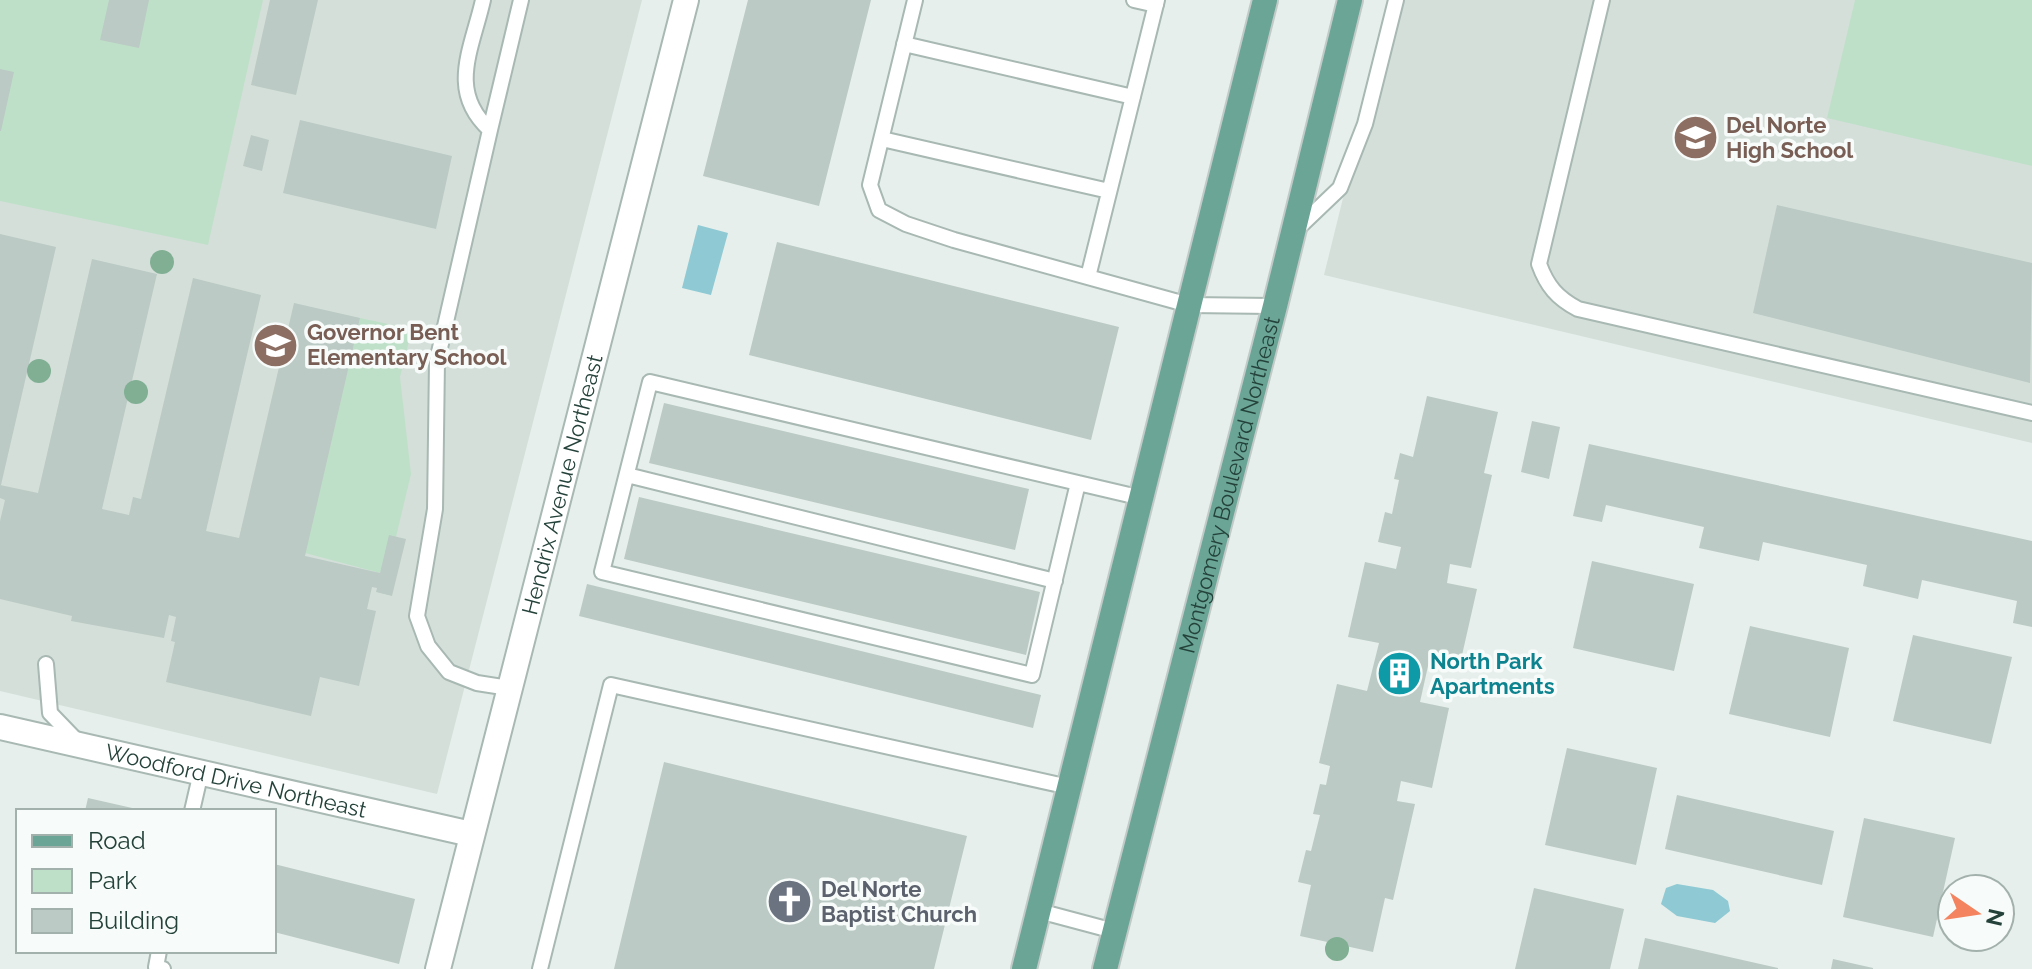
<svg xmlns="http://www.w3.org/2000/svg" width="2032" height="969" font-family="Raleway,sans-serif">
	<rect width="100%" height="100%" fill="#e6efeb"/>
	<path fill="#d4dfda" d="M0,0H642L437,794L0,691Z
		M1392,0H2032V443L1324,275Z"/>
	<path fill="#bfe0c8" d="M0,0H263L208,245L0,201Z
		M1855,0H2032V166L1827,118Z
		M360,318L412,329L400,377L411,474L396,537L380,573L305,553Z"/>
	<path fill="#8ec9d4" d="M698,225L728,233L711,295L682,288Z
		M1677,884L1713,890L1728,901L1730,911L1715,923L1677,916L1661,904L1666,888Z"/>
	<path fill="#bbcac4" d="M109,0H149L139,48L100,40Z
		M270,0H318L296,95L251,85Z
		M748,0H871L819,206L703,176Z
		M0,69L14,72L1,131H0Z
		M300,120L452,156L436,229L283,193Z
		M251,135L269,140L262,171L243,166Z
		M1777,205L2032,263L2030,383L1753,313Z
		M0,234L56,247L1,485H0Z
		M777,242L1119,327L1091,440L749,355Z
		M92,259L157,274L102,509L129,515L133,497L141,499L193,278L261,295L206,531L239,538L294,303L360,318L305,556L380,573L389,535L406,539L392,596L376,592L377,588L372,587L367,609L376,611L359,686L320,677L311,716L166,682L175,642L171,641L176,617L169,615L164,638L71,621L72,616L0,599V521L5,500L0,498V485L38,493Z
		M1427,396L1498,412L1484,473L1492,475L1471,568L1450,564L1447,583L1477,589L1460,664L1430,657L1420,702L1449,708L1432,788L1401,781L1397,801L1415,804L1393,900L1385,898L1373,952L1300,936L1311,885L1298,882L1306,850L1311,851L1320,815L1313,814L1320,784L1326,785L1330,766L1319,763L1337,684L1367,691L1379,643L1348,637L1365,562L1396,569L1401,547L1378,542L1385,512L1392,514L1399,480L1394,479L1400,453L1413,457Z
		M664,403L1029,489L1015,550L649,463Z
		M1532,421L1560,427L1549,479L1521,472Z
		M1589,444L2032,541V627L2013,623L2017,601L1922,580L1918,599L1863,586L1867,565L1763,542L1759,561L1699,548L1704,527L1606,505L1602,522L1573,516Z
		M639,497L1040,592L1026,655L624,559Z
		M1592,561L1694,584L1674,671L1573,648Z
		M587,584L1041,695L1033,728L579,616Z
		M1750,626L1849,648L1830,737L1729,714Z
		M1913,635L2012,657L1991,744L1893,721Z
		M1567,748L1657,768L1636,865L1545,845Z
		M664,762L967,836L934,969H614Z
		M1677,795L1834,831L1822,885L1665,849Z
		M88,798L141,810L140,811H85Z
		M1864,818L1955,838L1933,937L1843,917Z
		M274,864L415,899L399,964L274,932Z
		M1534,888L1624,909L1610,969H1515Z
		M1645,938L1778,968V969H1638Z
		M1833,959L1873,968V969H1831Z"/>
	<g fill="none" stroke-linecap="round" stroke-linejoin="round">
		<defs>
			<path id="lane" d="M483,0C472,49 447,91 490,130L437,361L435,509L417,616L428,646L449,672L477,683L509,688
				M915,0L870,185L879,210L906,224L954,240L1189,305L1275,306
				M1134,0L1156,5
				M1602,0L1539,264C1547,286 1557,298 1578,309L2032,413
				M904,44L1133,97
				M490,130L521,0
				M882,139L1109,191
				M1296,230L1340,188L1365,124L1396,0
				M1088,277L1157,0
				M627,475L1055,581
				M1078,483L1032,675L602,572L650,382L1078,483L1142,498
				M46,664L50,713L78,742
				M192,811L201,772
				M1039,911L1114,931
				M159,951L156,967L163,969
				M540,969L611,685L1069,787"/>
			<g id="street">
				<path id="s1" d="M0,727L471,834"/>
				<path id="s2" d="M438,969L686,0"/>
			</g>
			<g id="primary">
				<path d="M1024,969L1265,0"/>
				<path id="s3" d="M1105,969L1275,306L1350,0"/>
			</g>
		</defs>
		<use href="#lane" stroke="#a8b8b2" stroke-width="18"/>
		<use href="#street" stroke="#a8b8b2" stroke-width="28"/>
		<use href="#primary" stroke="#c2cac8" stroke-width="28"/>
		<use href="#lane" stroke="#fff" stroke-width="14"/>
		<use href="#street" stroke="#fff" stroke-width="24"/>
		<use href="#primary" stroke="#6aa596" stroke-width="24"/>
	</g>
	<g fill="#80af93">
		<circle cx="162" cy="262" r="12"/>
		<circle cx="39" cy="371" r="12"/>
		<circle cx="136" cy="392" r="12"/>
		<circle cx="1337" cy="949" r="12"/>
	</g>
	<defs>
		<symbol id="school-disc" viewBox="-11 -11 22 22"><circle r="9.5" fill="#8d6e63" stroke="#f7fbf9"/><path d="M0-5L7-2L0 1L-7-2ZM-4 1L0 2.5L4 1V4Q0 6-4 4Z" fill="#fff"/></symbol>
		<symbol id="building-disc" viewBox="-11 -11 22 22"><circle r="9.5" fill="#0f9aa8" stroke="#f7fbf9"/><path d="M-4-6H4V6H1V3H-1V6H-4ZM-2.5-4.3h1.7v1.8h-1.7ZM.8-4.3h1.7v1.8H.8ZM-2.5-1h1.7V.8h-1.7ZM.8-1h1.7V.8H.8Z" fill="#fff"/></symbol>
		<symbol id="church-disc" viewBox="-11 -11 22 22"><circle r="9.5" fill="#6b7280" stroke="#f7fbf9"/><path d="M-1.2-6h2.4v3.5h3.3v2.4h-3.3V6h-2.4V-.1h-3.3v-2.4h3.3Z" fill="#fff"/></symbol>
	</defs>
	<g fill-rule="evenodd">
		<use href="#school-disc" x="1670" y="112" width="51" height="51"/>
		<use href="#school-disc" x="250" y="320" width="51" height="51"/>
		<use href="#building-disc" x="1374" y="648" width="51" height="51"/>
		<use href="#church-disc" x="764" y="876" width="51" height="51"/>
	</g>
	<g text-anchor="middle" stroke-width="7" stroke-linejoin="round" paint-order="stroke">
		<g font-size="22" font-weight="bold" fill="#785e54" stroke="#f7fbf9" text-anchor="start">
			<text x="1726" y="133">Del Norte<tspan x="1726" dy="25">High School</tspan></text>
			<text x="307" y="340">Governor Bent<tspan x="307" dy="25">Elementary School</tspan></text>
		</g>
		<g font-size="22" fill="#24423a" stroke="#f7fbf9">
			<text dy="8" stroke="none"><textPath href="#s2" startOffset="500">Hendrix Avenue Northeast</textPath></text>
			<text dy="8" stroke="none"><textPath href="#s3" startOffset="500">Montgomery Boulevard Northeast</textPath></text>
			<text dy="8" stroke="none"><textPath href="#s1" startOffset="242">Woodford Drive Northeast</textPath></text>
		</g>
		<g font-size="22" font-weight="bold" fill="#0d838f" stroke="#f7fbf9" text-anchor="start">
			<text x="1430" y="669">North Park<tspan x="1430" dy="25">Apartments</tspan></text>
		</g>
		<g font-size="22" font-weight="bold" fill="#5b616d" stroke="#f7fbf9" text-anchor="start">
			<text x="821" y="897">Del Norte<tspan x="821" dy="25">Baptist Church</tspan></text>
		</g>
	</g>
	<rect x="16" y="809" width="260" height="144" fill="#f7fbf9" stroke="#a3b1ad" stroke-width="2"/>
	<rect x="32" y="835" width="40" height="12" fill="#6aa596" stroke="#a3b1ad" stroke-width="2"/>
	<text x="88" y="849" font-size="24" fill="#24423a">Road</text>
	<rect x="32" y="869" width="40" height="24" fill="#bfe0c8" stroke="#a3b1ad" stroke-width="2"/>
	<text x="88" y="889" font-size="24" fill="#24423a">Park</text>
	<rect x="32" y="909" width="40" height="24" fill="#bbcac4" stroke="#a3b1ad" stroke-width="2"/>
	<text x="88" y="929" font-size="24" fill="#24423a">Building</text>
	<g transform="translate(1976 913) rotate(103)"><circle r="38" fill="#f7fbf9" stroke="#a3b1ad" stroke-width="2"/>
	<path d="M0-6L14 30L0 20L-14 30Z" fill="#f4845f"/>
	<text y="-12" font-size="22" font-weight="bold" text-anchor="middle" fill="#24423a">N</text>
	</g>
</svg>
